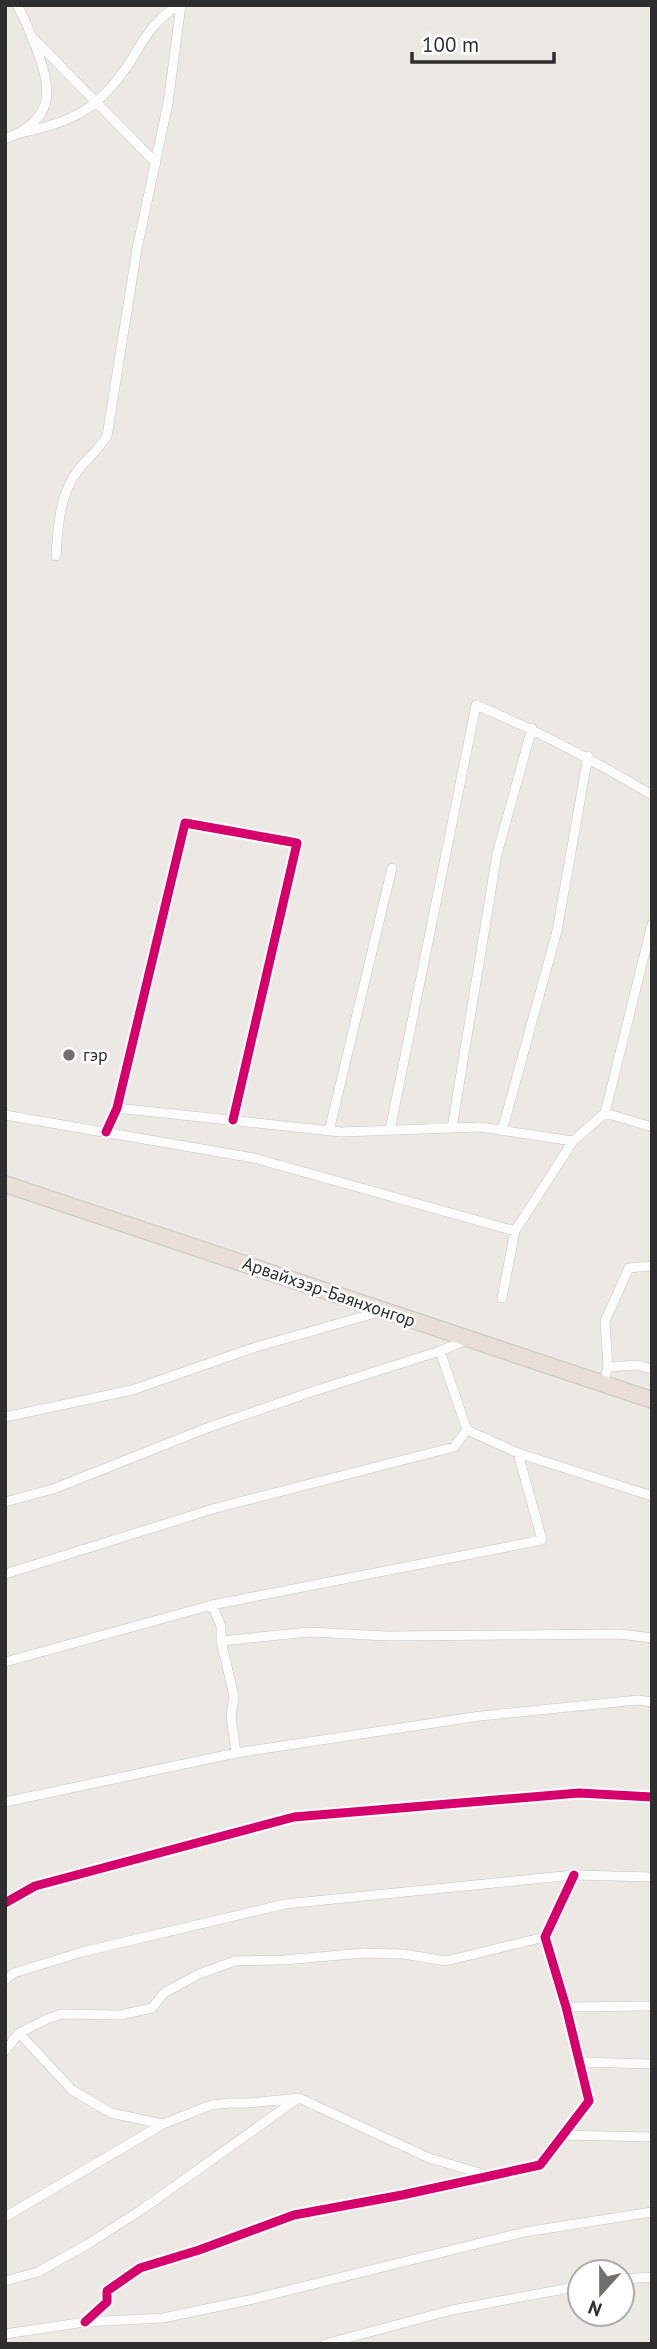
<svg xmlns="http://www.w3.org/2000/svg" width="657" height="2349" font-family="'PT Sans',sans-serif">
	<rect width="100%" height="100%" fill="#ece8e4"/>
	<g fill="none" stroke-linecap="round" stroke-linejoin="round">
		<defs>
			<path id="street" d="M31,36L156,163
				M16,134C72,122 98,111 130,62C147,35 151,24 178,5
				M5,139C57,119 52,89 35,45C29,31 25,18 17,5
				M56,556C58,526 59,496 78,470C88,458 99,449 107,436L137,249L168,103L181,5
				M117,1108L341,1132L480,1127L573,1141
				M605,1113L652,924
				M5,1115L254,1158L515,1231
				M452,1128L497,854L532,728
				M390,1130L476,705C539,731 593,760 652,795
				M329,1131L392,868
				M502,1131L557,931L588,756
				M106,1132L117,1108L185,823L297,843L233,1120
				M502,1298L515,1231L573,1141L605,1113L652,1127
				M440,1351L467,1430L518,1453L652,1496
				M608,1367L605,1321L629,1268L652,1266
				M603,1384L608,1367L637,1365L652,1369
				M5,1417L132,1390L256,1347L379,1312
				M5,1502L53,1489L207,1428L311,1392L440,1351L469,1339
				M5,1574L216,1508L454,1447L467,1430
				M212,1605L221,1626V1641L234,1696L231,1716L236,1753
				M221,1641L309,1632L388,1636L620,1634L652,1638
				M5,1662L212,1605L542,1540L518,1453
				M5,1802L236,1753L480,1716L638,1700L652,1702
				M5,1903L35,1886L294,1817L579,1793L652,1797
				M5,1980L14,1973L82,1952L285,1904L574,1875L652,1877
				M566,2007L652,2006
				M19,2033L72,2090L111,2113L163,2124
				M5,2051L19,2033L47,2019L61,2014L120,2015L152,2008L164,1993L199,1974L235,1961L284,1960L364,1953L403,1954L446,1961L545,1937
				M580,2062L652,2064
				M563,2135L652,2137
				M5,2217L163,2124L211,2105L230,2103H248L299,2098L429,2158L487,2175
				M622,2279L652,2277
				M5,2281L38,2272L88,2244L144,2208L297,2099
				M85,2322L107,2302V2291L140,2268L199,2250L294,2215L402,2195L540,2165L589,2101L566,2007L545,1937L574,1875
				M5,2334L85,2322L163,2318L249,2300L525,2232L652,2212
				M325,2344L452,2310L580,2286"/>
			<path id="highway" d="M5,1184L652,1400"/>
		</defs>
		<use href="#street" stroke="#c5c4c5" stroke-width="10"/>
		<use href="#highway" stroke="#c6c5c4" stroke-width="18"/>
		<use href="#street" stroke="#fcfcfb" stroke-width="9"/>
		<use href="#highway" stroke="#eadfd6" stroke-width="16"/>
		<defs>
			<path id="cycleway" d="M106,1132L117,1108L185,823L297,843L233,1120
				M5,1903L35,1886L294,1817L579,1793L652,1797
				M85,2322L107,2302V2291L140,2268L199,2250L294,2215L402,2195L540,2165L589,2101L566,2007L545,1937L574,1875"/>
		</defs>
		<use href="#cycleway" stroke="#fff" stroke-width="13"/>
		<use href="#cycleway" stroke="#d6006c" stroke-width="9"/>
	</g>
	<circle fill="#706f6e" stroke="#fff" stroke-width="2.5" cx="69" cy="1055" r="7"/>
	<g text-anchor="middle" stroke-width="5" stroke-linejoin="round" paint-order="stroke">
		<g font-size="18" fill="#2e2e2e" stroke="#fff" text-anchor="start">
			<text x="83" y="1061">гэр</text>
		</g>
		<g font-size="18" fill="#2e2e2e" stroke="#fff">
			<text transform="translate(329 1292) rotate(19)" y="6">Арвайхээр-Баянхонгор</text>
		</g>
	</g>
	<rect width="657" height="2349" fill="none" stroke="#2e2e2e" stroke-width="14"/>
	<g transform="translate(601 2293) rotate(201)"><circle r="33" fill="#ffffff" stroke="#ababab" stroke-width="2"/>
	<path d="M0-5L12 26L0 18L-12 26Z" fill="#706f6e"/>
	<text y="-10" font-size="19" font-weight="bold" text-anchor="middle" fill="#2e2e2e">N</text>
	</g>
	<path d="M412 52v10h142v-10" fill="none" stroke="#2e2e2e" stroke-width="3.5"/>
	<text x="422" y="52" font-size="21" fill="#2e2e2e" stroke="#ffffff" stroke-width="5" paint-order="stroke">100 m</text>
</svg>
